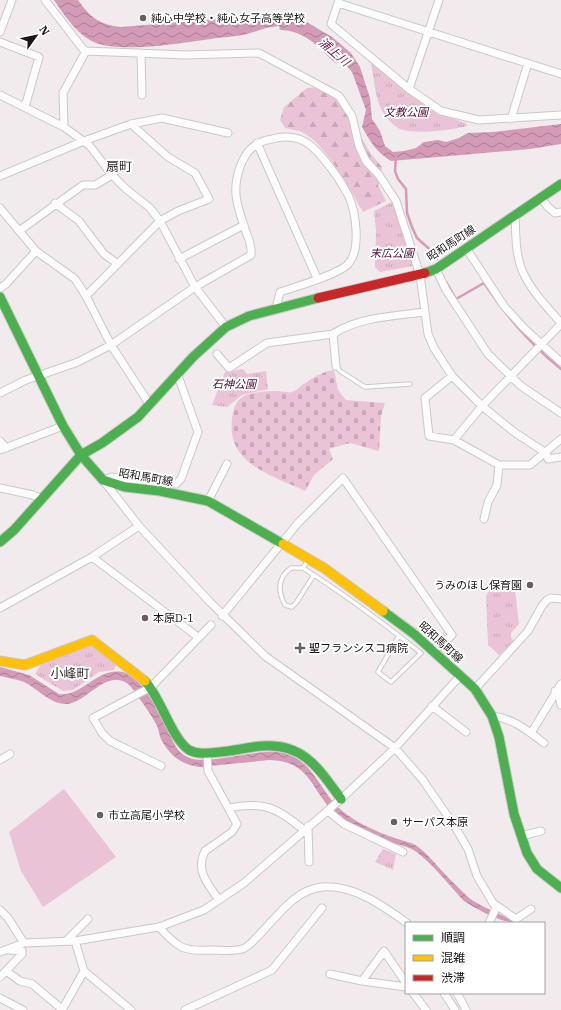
<svg xmlns="http://www.w3.org/2000/svg" width="561" height="1010" font-family="'IBM Plex Serif','Noto Sans JP',serif">
	<defs>
		<pattern id="grass-tufts" width="24" height="20" patternUnits="userSpaceOnUse"><rect width="24" height="20" fill="#eac4d6"/><path d="M3 7l-1-3M5 7V3M7 7l1-3M15 17l-1-3M17 17v-4M19 17l1-3" fill="none" stroke="#c8a8b7"/></pattern>
		<pattern id="forest-firs" width="22" height="20" patternUnits="userSpaceOnUse"><rect width="22" height="20" fill="#eac4d6"/><path d="M5 1l3.5 6h-7zM16 11l3.5 6h-7z" fill="#c8a8b7"/></pattern>
		<pattern id="cemetery-stones" width="16" height="16" patternUnits="userSpaceOnUse"><rect width="16" height="16" fill="#eac4d6"/><path d="M2 7V4a2 2 0 0 1 4 0v3zM10 15v-3a2 2 0 0 1 4 0v3z" fill="#c8a8b7"/></pattern>
		<pattern id="water-waves" width="16" height="10" patternUnits="userSpaceOnUse"><rect width="16" height="10" fill="#d49bb7"/><path d="M0 5q4-4 8 0t8 0" fill="none" stroke="#ab7d94"/></pattern>
	</defs>
	<rect width="100%" height="100%" fill="#f1ebee"/>
	<path fill="url(#grass-tufts)" d="M373,63L431,110L465,123L468,126C451,130 416,135 400,129C392,125 385,116 381,109C375,96 374,78 371,64Z
		M392,202L413,266L380,272L375,267L376,230L374,211Z
		M243,369L247,374L266,371L268,389L242,395L227,407L212,405L225,372Z
		M514,581L519,624L511,633V637L514,641L499,655L488,645L486,596C491,584 502,583 514,581Z
		M90,645L117,663L114,670L99,672L73,690L63,691L35,674L42,663Z
		M383,849L396,854L393,870L375,862Z"/>
	<path fill="url(#forest-firs)" d="M328,86L343,95L361,137L371,154L382,167L378,185L386,201L363,212C351,190 323,140 300,131C295,130 290,129 285,128L280,120L284,107L307,88Z"/>
	<path fill="url(#cemetery-stones)" d="M334,370L338,390L346,400L385,403L381,416L379,451L350,443L329,449L333,459L314,475L305,491C273,476 226,464 232,419C233,410 235,401 244,396C252,392 267,391 277,391C281,391 287,393 292,392C297,391 302,384 307,382C315,376 324,371 334,370Z"/>
	<path fill="#eac4d6" d="M64,789L116,857L43,907L21,871L9,832Z"/>
	<path fill="url(#water-waves)" d="M54,0H78C90,17 100,25 121,27L264,15L298,17L332,37L351,53L360,67L370,98L372,119L380,131L385,146L393,152L404,151L416,148L424,142L438,140L446,142L459,138L468,133L494,132L561,124V144L530,149L391,161C376,152 370,141 362,127L366,110L352,72L346,65L341,62L335,63C319,47 304,30 280,30L279,26C265,27 259,31 247,34C235,37 222,37 211,39C181,43 124,53 96,43C78,36 64,15 54,0Z
		M0,667L29,675L59,694C82,698 99,664 126,673C140,678 158,708 165,722C172,734 172,749 187,757C207,767 258,747 283,753C314,760 319,791 341,810C355,822 373,830 389,836C398,840 409,841 417,846C428,854 436,865 445,874C452,882 461,890 469,898C483,908 503,915 519,923C501,923 480,911 464,901C451,887 430,861 415,851C408,846 398,845 389,842C372,836 349,826 335,813C310,790 311,761 270,760L200,767C183,765 171,757 162,741C159,736 159,729 156,724C151,715 145,706 139,698C135,693 131,685 125,682C103,672 87,702 67,704C51,705 37,688 24,682C16,679 8,678 0,676Z"/>
	<g fill="none" stroke-linecap="round" stroke-linejoin="round">
		<path stroke="#d49bb7" stroke-width="2.5" d="M396,157L395,171L398,179L406,189L407,213L412,227L417,238L435,254L437,259
			M446,282L456,299L484,283C506,316 530,344 561,369"/>
		<defs>
			<path id="lane" d="M336,366L340,371L365,387L410,384
				M308,560L303,568C344,594 383,623 421,653L391,682L378,672L399,636
				M303,568H291C277,578 278,592 285,605L292,607L296,603L314,575"/>
			<path id="street" d="M45,0L83,49L86,51L186,55L259,53L339,96L352,116L359,146L366,161L379,175L396,201L420,275L428,334L434,348L452,376L482,406L514,432L546,453L548,459L561,457
				M339,0L331,24L409,89L441,111L479,120L561,115
				M338,3L561,74
				M0,32L12,0
				M0,42L39,57L25,107
				M141,53L142,95
				M409,89L439,0
				M0,95L64,127L90,146L112,175L126,189L150,208L160,221L195,287L226,327
				M511,119L528,63
				M64,127L63,93L86,51
				M257,143L317,278
				M0,176L84,141L131,124L162,118L228,133
				M541,197L547,206L555,213L561,212
				M55,203L79,221L104,254L118,264
				M0,208L36,251L75,279L86,296L111,345L150,405
				M515,214C516,233 515,253 522,270C530,290 548,308 561,323
				M19,231L83,185H95L112,175
				M466,248L504,306L524,328L561,362
				M179,259L244,225
				M436,269L446,290L488,354L521,386L561,413
				M0,288L6,284L36,251
				M86,296L160,221L178,211L209,199L195,173L168,157L131,124
				M217,354L229,368L267,343L333,334
				M336,366L333,334C359,317 394,316 425,312
				M177,373L198,432L181,479L176,484L112,477L103,480L139,526L209,601L265,656L395,748L422,779L454,825L468,849L477,876L496,908L489,923
				M452,376L425,398L429,436L454,440L499,465H530L561,439
				M0,393L26,380L78,362L111,345L195,287L251,255C252,247 249,239 246,232C238,208 231,192 240,167C246,151 254,142 272,139C283,136 297,136 307,143C321,152 341,181 348,195C356,211 361,248 349,263C341,274 295,287 280,292L276,308
				M454,440L482,406L561,324
				M0,441L6,448
				M0,450L63,426
				M0,488L33,495L42,499
				M208,501L227,464
				M484,519L488,502L497,485L499,465
				M92,557L198,637
				M0,608L92,557L139,526
				M222,616L298,523L343,478L452,635L433,651
				M475,689L528,631L542,606L547,600L551,598L561,599
				M555,691H558L561,705
				M432,706L466,732
				M492,716C513,718 528,731 544,743
				M531,733L561,684
				M207,753L208,771L237,824L232,832L205,851C195,871 208,884 219,900
				M0,760L10,754
				M161,766L110,741L102,733L93,718L151,687L211,625
				M229,808C265,801 277,808 304,830
				M328,811L344,824L403,852
				M308,826L309,862
				M521,836L541,831
				M493,903L516,919L531,909
				M0,910L8,918L24,943
				M159,927C177,947 183,952 211,950C221,950 232,952 242,949C247,948 252,942 256,938C275,920 293,890 322,887C353,884 383,906 407,923
				M66,941L88,919
				M75,941L84,971L131,1010
				M0,952L24,943L75,941L159,927L204,910L244,883L341,799L395,748L460,676
				M6,971L20,981L32,984L63,1010
				M330,974L362,981L406,987
				M0,977L22,954V951L9,950
				M362,981L384,951L406,983
				M413,993L426,1010
				M444,993L455,1010
				M457,993L466,1010
				M0,998L23,1010
				M62,1010L84,971
				M185,1010L272,970L322,908"/>
			<path id="fast" d="M425,273L436,269L561,184
				M0,297L63,426L81,455L103,480L125,487L160,491L208,501L283,544
				M0,542L14,530L81,455L102,443L138,417L193,357L226,327L249,316L318,298
				M383,611L414,634L475,689L492,716L499,737L514,814L527,853L537,869L561,888
				M145,681C161,698 172,739 189,750C198,755 210,753 220,752C234,751 248,747 262,746C304,743 319,769 341,799"/>
			<path id="slow" d="M283,544L324,568L383,611
				M0,661L25,665L92,640L145,681"/>
			<path id="jam" d="M318,298L425,273"/>
		</defs>
		<use href="#lane" stroke="#cbc7c8" stroke-width="5.5"/>
		<use href="#street" stroke="#cbc7c8" stroke-width="9"/>
		<use href="#fast" stroke="#cbc7c8" stroke-width="11"/>
		<use href="#slow" stroke="#cbc7c8" stroke-width="11"/>
		<use href="#jam" stroke="#cbc7c8" stroke-width="11"/>
		<use href="#lane" stroke="#fdfcfc" stroke-width="3.5"/>
		<use href="#street" stroke="#fdfcfc" stroke-width="7"/>
		<use href="#fast" stroke="#4caf50" stroke-width="9"/>
		<use href="#slow" stroke="#ffc107" stroke-width="9"/>
		<use href="#jam" stroke="#c62828" stroke-width="9"/>
	</g>
	<g fill="#656062" stroke="#fff" stroke-width="1.5">
		<circle cx="143" cy="18" r="4"/>
		<circle cx="530" cy="585" r="4"/>
		<circle cx="145" cy="618" r="4"/>
		<path d="M298 642h4v4h4v4h-4v4h-4v-4h-4v-4h4z"/>
		<circle cx="100" cy="815" r="4"/>
		<circle cx="394" cy="822" r="4"/>
	</g>
	<g text-anchor="middle" stroke-width="4" stroke-linejoin="round" paint-order="stroke">
		<g font-size="11" fill="#191516" stroke="#fff" text-anchor="start">
			<text x="151" y="22">純心中学校・純心女子高等学校</text>
			<text x="522" y="589" text-anchor="end">うみのほし保育園</text>
			<text x="153" y="622">本原D-1</text>
			<text x="309" y="652">聖フランシスコ病院</text>
			<text x="108" y="819">市立高尾小学校</text>
			<text x="402" y="826">サーパス本原</text>
		</g>
		<g font-size="11" font-style="italic" fill="#560f39" stroke="#fff">
			<text x="406" y="116">文教公園</text>
			<text x="392" y="257">末広公園</text>
			<text x="234" y="388">石神公園</text>
		</g>
		<g font-size="11" fill="#191516" stroke="#fff">
			<text transform="translate(451 243) rotate(-33)" y="4">昭和馬町線</text>
			<text transform="translate(146 477) rotate(10)" y="4">昭和馬町線</text>
			<text transform="translate(441 642) rotate(42)" y="4">昭和馬町線</text>
		</g>
		<g font-size="12" font-style="italic" fill="#75174f" stroke="#fff">
			<text transform="translate(334 52) rotate(41)" y="4">浦上川</text>
		</g>
		<g font-size="13" fill="#362d31" stroke="#fff">
			<text x="119" y="171">扇町</text>
			<text x="70" y="678">小峰町</text>
		</g>
	</g>
	<rect x="405" y="922" width="140" height="72" fill="#ffffff" stroke="#a3a1a2"/>
	<rect x="413" y="935" width="20" height="6" fill="#4caf50" stroke="#a3a1a2"/>
	<text x="441" y="942" font-size="12" fill="#191516">順調</text>
	<rect x="413" y="955" width="20" height="6" fill="#ffc107" stroke="#a3a1a2"/>
	<text x="441" y="962" font-size="12" fill="#191516">混雑</text>
	<rect x="413" y="975" width="20" height="6" fill="#c62828" stroke="#a3a1a2"/>
	<text x="441" y="982" font-size="12" fill="#191516">渋滞</text>
	<g transform="translate(36 36) rotate(57)" stroke="#ffffff" stroke-width="3" paint-order="stroke">
	<path d="M0-3L7 15L0 10L-7 15Z" fill="#191516"/>
	<text y="-6" font-size="11" font-weight="bold" text-anchor="middle" fill="#191516">N</text>
	</g>
</svg>
